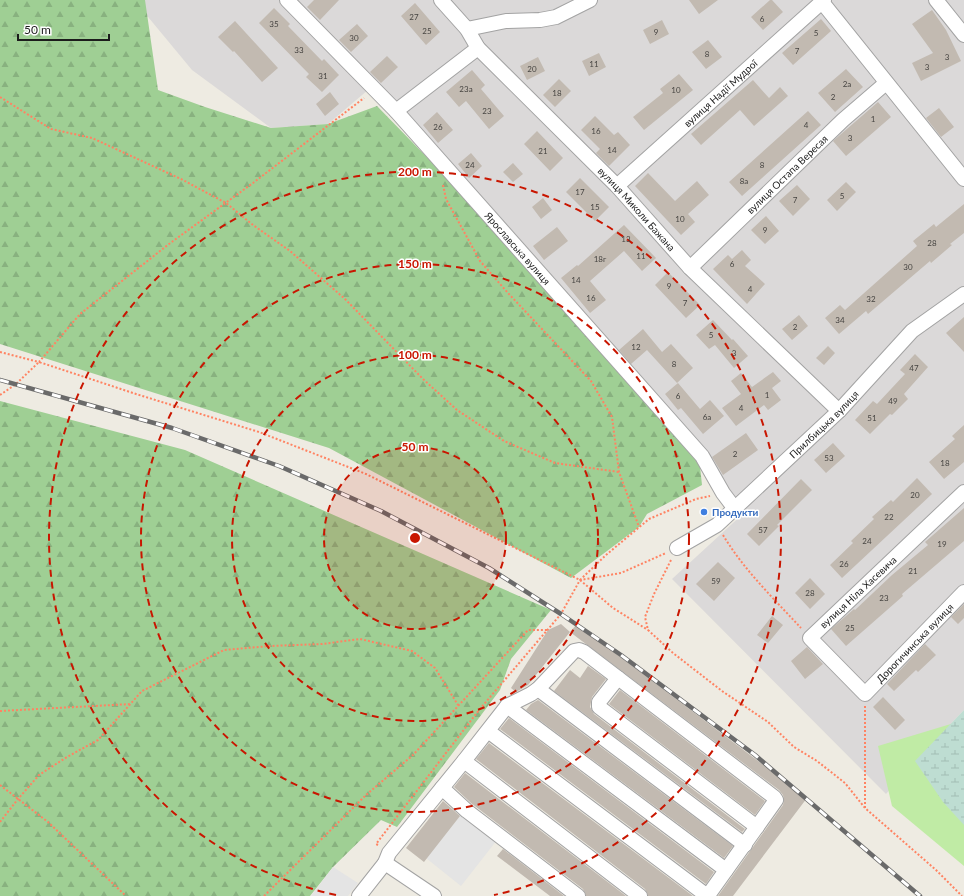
<svg xmlns="http://www.w3.org/2000/svg" width="964" height="896" font-family="Lato,sans-serif">
	<defs>
		<pattern id="forest-firs" width="22" height="20" patternUnits="userSpaceOnUse"><rect width="22" height="20" fill="#9fcf94"/><path d="M5 1l3.5 6h-7zM16 11l3.5 6h-7z" fill="#88b17f"/></pattern>
		<pattern id="wetland-marsh" width="20" height="14" patternUnits="userSpaceOnUse"><rect width="20" height="14" fill="#beddd2"/><path d="M1 5h8M5 5V1M11 12h8M15 12V8" fill="none" stroke="#a3bdb4"/></pattern>
	</defs>
	<rect width="100%" height="100%" fill="#eeebe2"/>
	<path fill="#dbd9d9" d="M134,0H964V710L915,761L886,794L672,579L745,512L705,452L375,84L328,124L271,128L192,70Z"/>
	<path fill="#c0eba5" d="M964,720V866L892,806L878,746Z"/>
	<path fill="url(#forest-firs)" d="M0,0H145L158,90L205,107L271,128L328,124L377,106L487,219L699,457L702,485L647,514L639,527L571,578L329,448L0,344Z
		M0,401L185,450L551,610L511,659L500,690L397,827L381,820L333,867L310,896H0Z"/>
	<path fill="url(#wetland-marsh)" d="M964,710V825L943,802L915,761Z"/>
	<path fill="#e4e4e4" d="M463,812L497,840L461,886L426,858Z
		M333,867L358,883L348,896H311Z"/>
	<path fill="#c2bab1" d="M314,0H339L320,20L307,7Z
		M689,0H718L699,14Z
		M770,0H772L783,12L763,30L751,17Z
		M415,3L440,32L426,45L401,16Z
		M274,8L290,24L288,26L322,61L324,59L339,75L322,92L306,77L309,74L259,23Z
		M932,10L946,30L961,61L921,81L912,63L933,53L912,24Z
		M821,19L831,31L793,65L782,53Z
		M662,20L669,34L650,44L643,30Z
		M235,21L278,68L262,82L234,51L233,52L218,37Z
		M357,24L368,36L351,52L339,40Z
		M708,40L722,57L706,69L692,52Z
		M599,53L606,67L589,76L582,61Z
		M387,56L398,67L381,83L370,72Z
		M538,57L545,71L527,80L520,66Z
		M846,69L863,87L835,112L818,93Z
		M472,70L485,85L481,89L504,116L489,129L466,101L459,107L446,92Z
		M679,74L693,90L644,130L633,117L663,93L660,89Z
		M559,79L571,91L555,107L543,95Z
		M753,80L769,98L780,87L788,96L754,126L740,110L701,145L691,134Z
		M330,92L339,104L325,116L316,104Z
		M878,102L891,117L846,156L833,141Z
		M939,108L954,127L941,137L926,118Z
		M808,111L821,125L742,196L729,182Z
		M437,112L453,130L438,143L423,125Z
		M595,116L614,135L618,132L630,145L609,166L596,153L600,149L581,130Z
		M537,131L563,158L550,171L524,144Z
		M471,153L482,166L469,178L458,164Z
		M513,163L523,174L513,182L503,172Z
		M648,173L675,201L697,181L709,195L688,214L695,222L681,235L635,186Z
		M580,178L609,207L595,221L566,192Z
		M846,182L856,192L837,211L827,200Z
		M797,185L810,199L793,216L779,201Z
		M543,198L552,210L541,219L532,207Z
		M964,204V233L950,244L952,245L931,263L930,261L868,314L866,311L839,334L825,318L840,305L845,310L917,246L913,241L934,224L936,227Z
		M766,216L779,231L765,244L751,230Z
		M624,225L656,258L642,271L624,251L590,281L606,300L590,313L561,278L577,265L578,266Z
		M557,227L568,241L544,260L533,246Z
		M742,250L751,260L745,266L765,284L747,304L713,269L728,255L732,259Z
		M668,272L700,305L686,318L655,285Z
		M799,315L808,326L792,340L782,329Z
		M964,317V352L946,333Z
		M713,320L732,340L733,339L748,356L734,368L715,345L709,349L696,335Z
		M643,329L662,352L671,344L693,368L677,383L647,350L631,364L619,350Z
		M828,346L835,353L824,365L816,358Z
		M915,354L928,367L904,394L908,399L892,415L890,414L870,434L855,420L873,401L877,404L905,374L900,370Z
		M773,372L781,381L772,388L781,400L768,410L764,405L736,426L722,408L741,394L731,381L741,373L752,387Z
		M678,383L700,409L710,400L724,416L703,434L681,408L678,410L665,394Z
		M964,425V462L944,479L929,462L955,439L952,436Z
		M746,433L758,450L723,475L712,457Z
		M833,443L845,456L826,473L814,460Z
		M917,478L932,494L842,578L830,565L853,543L851,541L874,519L872,517L891,500L893,502Z
		M801,479L812,490L777,525L779,526L759,546L747,534Z
		M964,508V541L902,594L903,596L846,646L831,629L854,609L855,610L892,575L928,545L925,542Z
		M718,562L735,578L714,601L696,584Z
		M810,578L825,594L810,609L795,593Z
		M964,604V618L958,624L951,617Z
		M772,616L783,625L768,643L757,635Z
		M561,624L570,632L528,685L516,692L511,688L548,630Z
		M577,624L807,798L733,896H718L783,805L784,800L783,795L779,790L570,632Z
		M925,644L936,655L918,672L916,670L894,691L887,684Z
		M807,647L823,664L805,679L791,661Z
		M588,666L606,679L592,697L590,707L594,714L745,829L742,832L554,691L570,670L580,678Z
		M620,690L765,801L755,815L609,704Z
		M883,697L905,720L895,730L873,707Z
		M538,700L733,846L724,858L526,710L531,704Z
		M509,718L714,872L706,884L500,729Z
		M489,743L693,896H648L645,889L476,759Z
		M465,773L626,896H586L583,889L471,803L454,787Z
		M443,801L460,816L424,862L406,848Z
		M503,849L564,896H550L497,856Z"/>
	<g fill="none" stroke-linecap="round" stroke-linejoin="round">
		<defs>
			<g id="minor">
				<path id="s1" d="M287,0L396,111L702,456L723,493L735,509"/>
				<path id="s2" d="M441,0L467,29L478,48L617,186L690,268L839,411"/>
				<path d="M936,0L964,35"/>
				<path d="M822,2L964,179"/>
				<path d="M467,29L506,21L540,20L556,17L590,0"/>
				<path d="M396,111L478,48"/>
				<path id="s3" d="M617,186L824,0"/>
				<path id="s4" d="M690,268L843,120L886,83"/>
				<path id="s5" d="M964,492L810,638L865,694L964,592"/>
				<path id="s6" d="M677,548L717,525L839,411L912,331L964,294"/>
				<path d="M618,678L599,702V707L757,827"/>
				<path d="M538,689L745,845"/>
				<path d="M507,706L726,870"/>
				<path d="M464,761L640,896"/>
				<path d="M442,788L467,811L578,896"/>
				<path d="M385,863L434,896"/>
				<path d="M359,896L385,863L389,853L464,761L507,706L531,694L538,689L574,651L579,650L584,652L774,797L776,800L709,894L706,895L488,731"/>
			</g>
		</defs>
		<use href="#minor" stroke="#a3a3a3" stroke-width="16"/>
		<path stroke="#ff8362" stroke-width="2" stroke-dasharray="2 2" stroke-linecap="butt" d="M0,97L51,129L92,138L181,179L226,203L253,225L290,251L345,299L423,379L457,410L504,441L555,463L619,472
			M443,185L446,199L480,261L508,293L591,381L612,417L619,472L639,527
			M0,352L39,362L80,314L169,244L253,183L364,98
			M0,395L16,384L39,362L136,394L259,432L366,474L580,580L613,608L648,630
			M723,535C744,570 774,599 801,628
			M671,560L654,594L645,617L648,630L673,653L722,691L768,722L794,747L817,761L845,783L865,808
			M580,580L606,555L649,519L696,499L710,496
			M865,706V808L936,870L962,896
			M0,711L131,704
			M0,785L48,822L126,896
			M0,822L18,799L39,775L67,757L98,740L142,691L224,650L270,646L322,644L360,639L412,651L435,668L458,705
			M378,845L376,844L479,710L561,614L580,580L621,573L666,553
			M264,896L366,795L413,755L528,630H547"/>
		<use href="#minor" stroke="#fff" stroke-width="14"/>
		<defs>
			<path id="rail" d="M0,380L172,428L279,466L381,511L489,568L561,614L621,655L755,755L920,896"/>
		</defs>
		<use href="#rail" stroke="#6a6a6a" stroke-width="4.5"/>
		<use href="#rail" stroke="#fff" stroke-width="3" stroke-dasharray="9" stroke-linecap="butt"/>
	</g>
	<circle cx="415" cy="538" r="91" fill="#c91600" fill-opacity=".12"/>
	<g fill="none" stroke="#c91600" stroke-width="2" stroke-dasharray="7 5">
		<circle cx="415" cy="538" r="91"/>
		<circle cx="415" cy="538" r="183"/>
		<circle cx="415" cy="538" r="274"/>
		<path d="M336 895A366 366 0 1 1 494 895"/>
	</g>
	<circle fill="#3f7fe0" stroke="#fff" stroke-width="1.5" cx="704" cy="512" r="4"/>
	<g text-anchor="middle" stroke-width="3" stroke-linejoin="round" paint-order="stroke">
		<g font-size="8" fill="#464441">
			<text x="414" y="20">27</text>
			<text x="762" y="22">6</text>
			<text x="274" y="27">35</text>
			<text x="427" y="34">25</text>
			<text x="656" y="35">9</text>
			<text x="816" y="36">5</text>
			<text x="354" y="41">30</text>
			<text x="299" y="53">33</text>
			<text x="797" y="54">7</text>
			<text x="707" y="57">8</text>
			<text x="947" y="60">3</text>
			<text x="594" y="67">11</text>
			<text x="927" y="70">3</text>
			<text x="532" y="72">20</text>
			<text x="323" y="79">31</text>
			<text x="847" y="87">2а</text>
			<text x="466" y="92">23а</text>
			<text x="676" y="93">10</text>
			<text x="557" y="96">18</text>
			<text x="833" y="100">2</text>
			<text x="487" y="114">23</text>
			<text x="873" y="122">1</text>
			<text x="806" y="128">4</text>
			<text x="438" y="130">26</text>
			<text x="596" y="134">16</text>
			<text x="850" y="141">3</text>
			<text x="612" y="153">14</text>
			<text x="543" y="154">21</text>
			<text x="470" y="168">24</text>
			<text x="762" y="168">8</text>
			<text x="744" y="184">8а</text>
			<text x="580" y="195">17</text>
			<text x="842" y="199">5</text>
			<text x="795" y="203">7</text>
			<text x="595" y="210">15</text>
			<text x="680" y="222">10</text>
			<text x="765" y="233">9</text>
			<text x="626" y="242">13</text>
			<text x="932" y="246">28</text>
			<text x="641" y="259">11</text>
			<text x="600" y="262">18г</text>
			<text x="732" y="267">6</text>
			<text x="908" y="270">30</text>
			<text x="576" y="283">14</text>
			<text x="669" y="289">9</text>
			<text x="750" y="292">4</text>
			<text x="591" y="301">16</text>
			<text x="871" y="302">32</text>
			<text x="685" y="306">7</text>
			<text x="840" y="323">34</text>
			<text x="795" y="330">2</text>
			<text x="711" y="338">5</text>
			<text x="636" y="350">12</text>
			<text x="734" y="356">3</text>
			<text x="674" y="367">8</text>
			<text x="914" y="371">47</text>
			<text x="767" y="398">1</text>
			<text x="678" y="399">6</text>
			<text x="893" y="404">49</text>
			<text x="741" y="411">4</text>
			<text x="707" y="420">6а</text>
			<text x="872" y="421">51</text>
			<text x="735" y="457">2</text>
			<text x="829" y="461">53</text>
			<text x="945" y="466">18</text>
			<text x="915" y="498">20</text>
			<text x="889" y="520">22</text>
			<text x="763" y="533">57</text>
			<text x="867" y="544">24</text>
			<text x="942" y="547">19</text>
			<text x="844" y="567">26</text>
			<text x="913" y="574">21</text>
			<text x="716" y="584">59</text>
			<text x="810" y="596">28</text>
			<text x="884" y="601">23</text>
			<text x="850" y="631">25</text>
		</g>
		<g font-size="10" fill="#1c1c1c" stroke="#fff">
			<text dy="4" stroke="none"><textPath href="#s3" startOffset="139">вулиця Надії Мудрої</textPath></text>
			<text dy="4" stroke="none"><textPath href="#s4" startOffset="135">вулиця Остапа Вересая</textPath></text>
			<text dy="4" stroke="none"><textPath href="#s2" startOffset="287">вулиця Миколи Бажана</textPath></text>
			<text dy="4" stroke="none"><textPath href="#s1" startOffset="339">Ярославська вулиця</textPath></text>
			<text dy="4" stroke="none"><textPath href="#s6" startOffset="193">Прилбицька вулиця</textPath></text>
			<text transform="translate(858 592) rotate(-43)" y="4">вулиця Ніла Хасевича</text>
			<text dy="4" stroke="none"><textPath href="#s5" startOffset="362">Дорогичинська вулиця</textPath></text>
		</g>
		<g font-size="10" font-weight="bold" fill="#366cbe" stroke="#fff" text-anchor="start">
			<text x="712" y="516">Продукти</text>
		</g>
	</g>
	<circle cx="415" cy="538" r="6" fill="#c91600" stroke="#fff" stroke-width="2"/>
	<g font-size="12" text-anchor="middle" font-weight="bold" fill="#c91600" stroke="#fff" stroke-width="3" stroke-linejoin="round" paint-order="stroke">
		<text x="415" y="176">200 m</text>
		<text x="415" y="268">150 m</text>
		<text x="415" y="359">100 m</text>
		<text x="415" y="451">50 m</text>
	</g>
	<path d="M18 34v6h91v-6" fill="none" stroke="#1c1c1c" stroke-width="2"/>
	<text x="24" y="34" font-size="12" fill="#1c1c1c" stroke="#ffffff" stroke-width="3" paint-order="stroke">50 m</text>
</svg>
